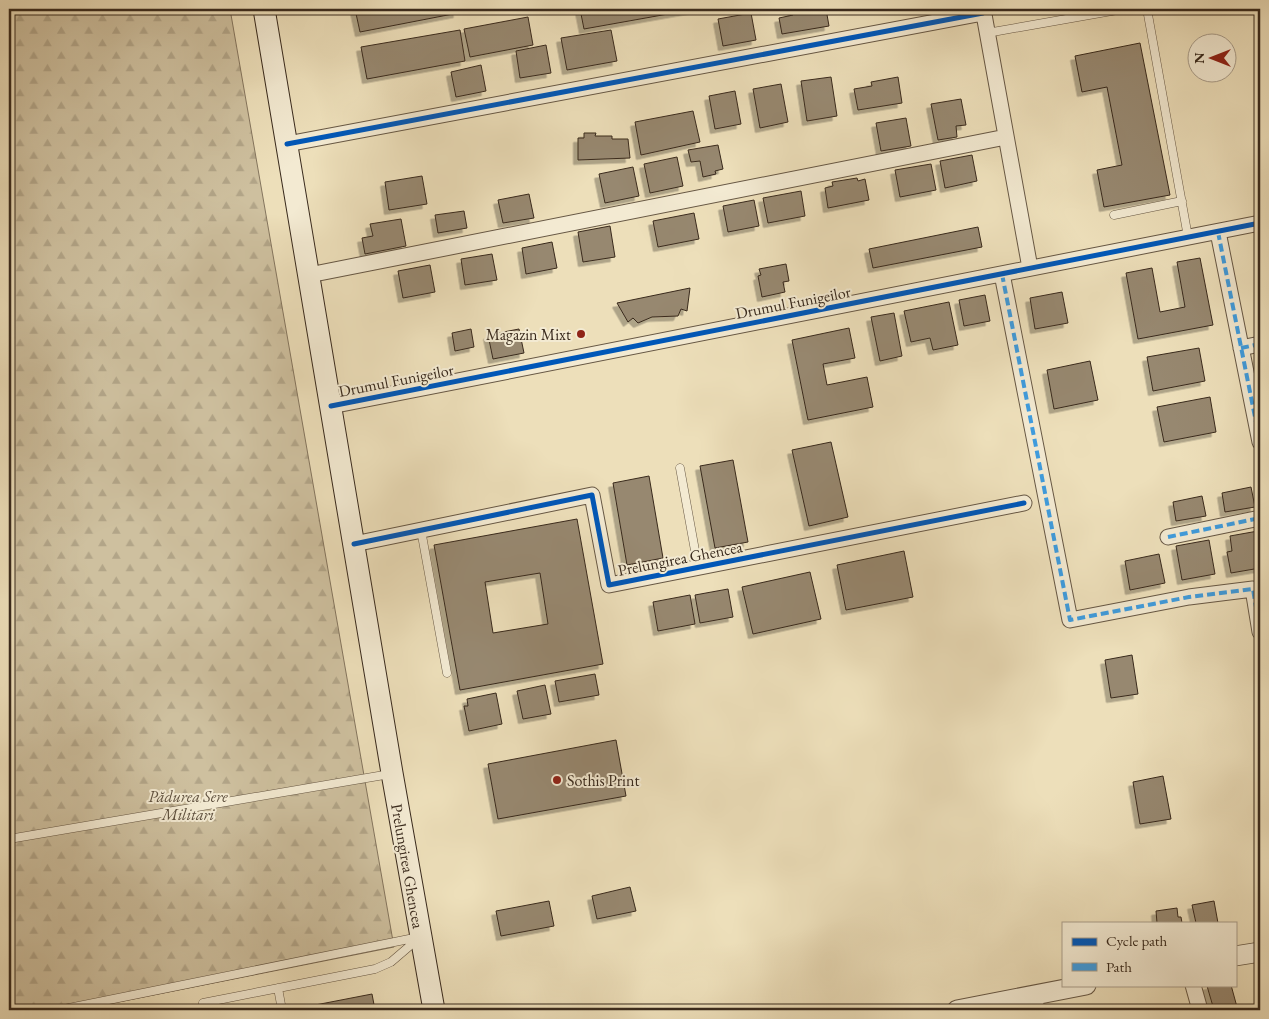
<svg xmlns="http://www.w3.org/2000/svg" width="1269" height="1019" font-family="'EB Garamond',serif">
	<defs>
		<pattern id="forest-firs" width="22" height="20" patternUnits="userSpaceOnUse" patternTransform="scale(1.25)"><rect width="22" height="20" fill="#cec09f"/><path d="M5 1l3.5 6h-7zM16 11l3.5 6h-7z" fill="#b2a588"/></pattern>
		<filter id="shadow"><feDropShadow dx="-4.5" dy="4.5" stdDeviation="0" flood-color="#0004"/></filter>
	</defs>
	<rect width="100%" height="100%" fill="#eddfba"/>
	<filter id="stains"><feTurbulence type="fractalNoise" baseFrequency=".004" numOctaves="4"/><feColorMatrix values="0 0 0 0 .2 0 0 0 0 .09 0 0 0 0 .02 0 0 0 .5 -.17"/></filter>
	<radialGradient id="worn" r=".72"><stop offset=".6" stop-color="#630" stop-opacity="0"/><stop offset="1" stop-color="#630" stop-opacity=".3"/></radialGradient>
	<path fill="url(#forest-firs)" stroke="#84755e" d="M9,9H230L394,947L78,1010H9Z"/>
	<path fill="#97886f" stroke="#392a1d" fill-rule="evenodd" filter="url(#shadow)" d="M355,9H457L458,13L360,32Z
		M580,9H696L584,29Z
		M792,9H826L829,26L782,34L779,18L793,15Z
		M751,13L756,40L723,46L718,19Z
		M528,17L533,45L470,57L464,29Z
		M460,30L465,61L367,79L361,47Z
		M611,30L617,61L567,70L561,38Z
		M1140,43L1170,195L1104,207L1097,170L1122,165L1107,87L1082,92L1075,56Z
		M546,45L551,73L520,78L516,51Z
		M481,65L486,91L456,97L451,72Z
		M831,77L837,116L807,121L801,81Z
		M898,77L902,103L858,110L854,89L872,86L871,82Z
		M781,84L788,122L760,128L753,89Z
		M735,91L741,124L715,129L709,96Z
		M961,99L966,125L956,126L957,137L938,140L931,104Z
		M693,111L700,142L641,155L635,122Z
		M906,118L911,146L881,151L876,123Z
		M584,133H596L595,136H612V139H628L630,158L578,160V138H584Z
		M718,145L723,169L715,171L716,174L703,177L700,161L691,162L688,150Z
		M972,155L977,181L945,188L940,161Z
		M677,157L683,186L650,193L644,164Z
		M931,164L936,190L900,197L895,170Z
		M633,167L639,196L605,203L599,174Z
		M422,176L427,204L389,210L385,182Z
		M857,178L858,181L865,179L869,200L828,208L825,188L833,186L832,182Z
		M801,191L805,216L768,223L763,198Z
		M529,194L534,218L503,223L498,200Z
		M754,200L759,226L728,232L723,206Z
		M464,211L467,228L438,233L435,215Z
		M694,213L699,239L658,247L653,221Z
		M401,219L406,246L365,254L362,238L373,236L370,224Z
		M610,226L615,257L583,262L578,232Z
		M978,227L982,247L873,268L869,249Z
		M552,242L557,268L526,274L522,248Z
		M492,254L497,280L465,285L461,259Z
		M1200,258L1213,325L1138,339L1126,273L1152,268L1160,312L1185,307L1177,262Z
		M786,264L789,281L783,282L785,292L762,297L758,276L761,275L759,269Z
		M430,265L435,292L403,298L398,271Z
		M690,288L687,311L681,309L678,316L652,317L638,323L633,318L628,322L617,303Z
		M1062,292L1068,323L1035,329L1030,298Z
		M985,295L990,321L964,326L959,300Z
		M949,302L958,345L933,350L930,338L911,342L904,311Z
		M894,313L902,356L880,361L871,317Z
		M849,328L855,358L823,364L827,385L867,377L873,407L808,420L792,340Z
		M471,329L474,347L455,351L452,333Z
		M519,329L524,353L493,359L488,335Z
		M1199,348L1205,381L1153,391L1147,357Z
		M1090,361L1098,400L1054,409L1047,370Z
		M1210,397L1216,432L1164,442L1157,407Z
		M831,442L848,517L809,526L792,450Z
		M733,460L748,542L715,548L700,466Z
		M649,476L663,558L627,565L613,483Z
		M1251,487L1255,507L1225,512L1222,493Z
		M1202,496L1206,516L1176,521L1173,502Z
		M577,519L603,664L460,690L434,545ZM540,573L548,624L493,633L485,582Z
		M1258,531L1260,543V568L1231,573L1227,552L1232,551L1230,536Z
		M1209,540L1215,574L1182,580L1176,546Z
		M904,551L913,597L846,610L837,565Z
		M1159,554L1165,583L1130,590L1125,561Z
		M810,572L821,619L753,634L742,587Z
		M728,589L733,617L700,623L695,595Z
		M690,595L695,624L658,631L653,602Z
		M1132,655L1138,694L1111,698L1105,660Z
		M595,674L599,695L559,702L555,681Z
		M545,685L551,714L523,719L517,691Z
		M496,693L502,724L469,731L464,706H468L467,699Z
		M616,740L626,796L498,819L488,764Z
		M1163,776L1171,819L1140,824L1133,782Z
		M630,887L636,911L597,919L592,896Z
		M549,901L554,926L501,936L496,911Z
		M1214,901L1218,923H1196L1192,905Z
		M1177,908L1178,917H1181L1182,923H1157L1156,911Z
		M1210,985H1231L1237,1007L1227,1010H1214L1207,986Z
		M372,994L375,1010H305V1007Z"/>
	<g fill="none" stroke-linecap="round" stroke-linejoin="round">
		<defs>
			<path id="service" d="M1147,9L1188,237
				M987,33L1123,9
				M1114,215L1182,201
				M680,468L698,567
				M421,530L447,673
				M9,839L390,774
				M278,988L282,1010
				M1037,995L1041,1010
				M203,1003L375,969L391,962L419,938
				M59,1010L419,937"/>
			<path id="minor" d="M983,9L1030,268
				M287,144L983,13
				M1218,232L1260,442
				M1002,274L1070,620L1189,597L1253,589L1260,632
				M309,275L1006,137
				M1241,348L1260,344
				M331,406L1260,223
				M1168,537L1260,518
				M354,544L592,495L609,585L1024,503
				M1193,985L1200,1010"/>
			<path id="tertiary" d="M1235,956L1260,952
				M957,1010L1086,985"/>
			<path id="secondary" d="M264,9L392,773L434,1010"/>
		</defs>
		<use href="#service" stroke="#665744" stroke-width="9"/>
		<use href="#minor" stroke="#665744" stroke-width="17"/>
		<use href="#tertiary" stroke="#665744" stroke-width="21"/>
		<use href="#secondary" stroke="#392a1d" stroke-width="23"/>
		<use href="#service" stroke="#f3ead2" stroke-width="8"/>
		<use href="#minor" stroke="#f3ead2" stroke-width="15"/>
		<use href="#tertiary" stroke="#f3ead2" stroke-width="19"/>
		<use href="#secondary" stroke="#f3ead2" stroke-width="21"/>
		<path stroke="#3e9cdf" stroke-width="4" stroke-dasharray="8 4" stroke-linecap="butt" d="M1218,232L1260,442
			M1002,274L1070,620L1189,597L1253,589L1260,632
			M1241,348L1260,344
			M1168,537L1260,518"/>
		<defs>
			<path id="cycleway" d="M287,144L983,13
				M331,406L1260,223
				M354,544L592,495L609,585L1024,503"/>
		</defs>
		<use href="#cycleway" stroke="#f3ead2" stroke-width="8"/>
		<use href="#cycleway" stroke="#0057b8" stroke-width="5"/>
	</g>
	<g fill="#8f2418" stroke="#f3ead2" stroke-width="2">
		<circle cx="581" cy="334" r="5"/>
		<circle cx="557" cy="780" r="5"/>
	</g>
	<g text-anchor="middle" stroke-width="4" stroke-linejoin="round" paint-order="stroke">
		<g font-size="16" fill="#392a1d" stroke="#f3ead2">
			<text transform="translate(793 302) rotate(-11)" y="6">Drumul Funigeilor</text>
			<text transform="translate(396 380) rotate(-11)" y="6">Drumul Funigeilor</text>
			<text transform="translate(680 558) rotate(-11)" y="6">Prelungirea Ghencea</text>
			<text transform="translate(408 866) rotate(80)" y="6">Prelungirea Ghencea</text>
		</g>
		<g font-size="16" fill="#392a1d" stroke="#f3ead2" text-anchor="end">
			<text x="571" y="340">Magazin Mixt</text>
			<text x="567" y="786" text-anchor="start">Sothis Print</text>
		</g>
		<g font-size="16" font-style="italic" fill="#5e503e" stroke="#f3ead2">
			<text x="188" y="802">Pădurea Sere<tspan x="188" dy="18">Militari</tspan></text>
		</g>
	</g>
	<rect width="1269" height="1019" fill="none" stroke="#eddfba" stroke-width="30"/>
	<rect x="10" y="10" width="1249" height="999" fill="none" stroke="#392a1d" stroke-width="2.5"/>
	<rect x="15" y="15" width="1239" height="989" fill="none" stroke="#392a1d"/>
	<rect x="1062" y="922" width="175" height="65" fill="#f3ead2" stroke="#a99d8a"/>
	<rect x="1072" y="938" width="25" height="8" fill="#0057b8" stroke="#a99d8a"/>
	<text x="1106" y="946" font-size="15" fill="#392a1d">Cycle path</text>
	<rect x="1072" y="963" width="25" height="8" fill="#3e9cdf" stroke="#a99d8a"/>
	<text x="1106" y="972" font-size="15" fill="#392a1d">Path</text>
	<g transform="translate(1212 58) rotate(270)"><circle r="24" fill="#f3ead2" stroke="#a99d8a"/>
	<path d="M0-4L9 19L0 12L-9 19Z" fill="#8f2418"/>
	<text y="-8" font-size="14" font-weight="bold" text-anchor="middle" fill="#392a1d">N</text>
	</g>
	<rect width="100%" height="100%" filter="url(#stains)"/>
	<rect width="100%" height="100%" fill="url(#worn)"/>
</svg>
